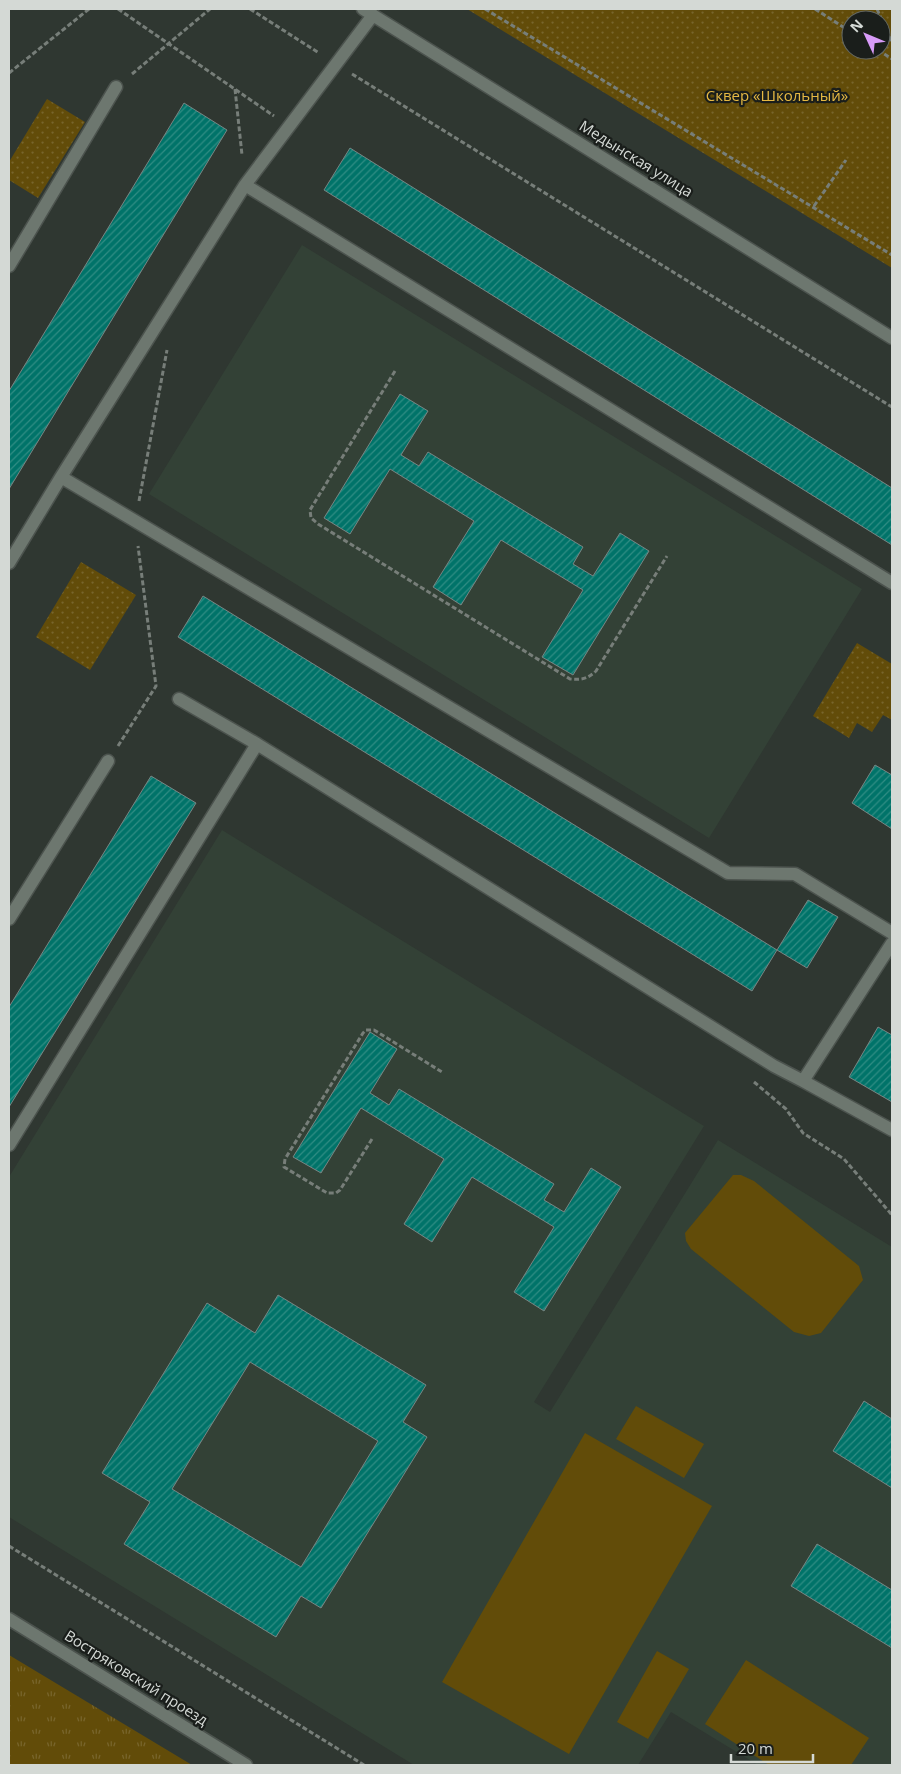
<svg xmlns="http://www.w3.org/2000/svg" width="901" height="1774" font-family="'Open Sans',sans-serif">
	<defs>
		<pattern id="grass-tufts" width="24" height="20" patternUnits="userSpaceOnUse" patternTransform="scale(1.25)"><rect width="24" height="20" fill="#624c09"/><path d="M3 7l-1-3M5 7V3M7 7l1-3M15 17l-1-3M17 17v-4M19 17l1-3" fill="none" stroke="#78652c"/></pattern>
		<pattern id="park-dots" width="8" height="8" patternUnits="userSpaceOnUse" patternTransform="scale(1.25)"><rect width="8" height="8" fill="#624c09"/><path d="M2 2h.1M6 6h.1" fill="none" stroke="#78652c" stroke-width="1.8" stroke-linecap="round"/></pattern>
		<pattern id="building-hatch" width="6" height="6" patternUnits="userSpaceOnUse" patternTransform="scale(1.25)"><rect width="6" height="6" fill="#007369"/><path d="M-1 1l2-2M0 6l6-6M5 7l2-2" fill="none" stroke="#308d84"/></pattern>
	</defs>
	<rect width="100%" height="100%" fill="#2f3731"/>
	<path fill="#334136" d="M302,245L862,589L709,838L149,494Z
		M222,830L704,1126L534,1402L550,1412L718,1140L892,1247V1765H758L671,1712L638,1765H414L9,1517V1177Z"/>
	<path fill="url(#grass-tufts)" d="M9,1655L192,1765H9Z"/>
	<path fill="url(#park-dots)" fill-rule="evenodd" d="M467,9H892V268ZM851,20H881V50H851Z
		M47,99L85,122L38,198L9,180V162Z
		M81,562L136,595L90,670L36,637Z
		M857,643L892,664V720L883,715L872,732L857,723L849,738L813,716Z"/>
	<path fill="#624c09" d="M733,1175H741L754,1181L859,1266L863,1280L821,1333L809,1336L794,1332L691,1249L686,1241L685,1233Z
		M636,1406L704,1444L684,1478L616,1439Z
		M585,1433L712,1506L569,1754L442,1682Z
		M657,1651L689,1669L648,1739L617,1722Z
		M746,1660L869,1738L851,1765H769L705,1724Z"/>
	<path fill="url(#building-hatch)" stroke="#788583" fill-rule="evenodd" d="M184,103L227,130L9,489V391Z
		M350,148L892,488V545L324,190Z
		M400,394L428,411L401,455L419,466L428,452L583,547L573,564L593,576L620,533L649,551L573,675L542,657L583,590L501,540L461,605L433,587L474,521L390,469L350,534L324,518Z
		M203,596L777,950L752,991L178,637Z
		M875,765L892,775V829L852,803Z
		M151,776L196,803L9,1107V1007Z
		M808,900L838,917L807,968L777,950Z
		M878,1027L892,1035V1102L849,1077Z
		M370,1032L397,1049L370,1093L389,1105L399,1089L554,1184L544,1200L564,1212L591,1168L621,1187L544,1311L514,1292L554,1227L472,1177L432,1242L404,1224L444,1159L361,1108L321,1173L293,1157Z
		M278,1295L426,1385L403,1422L427,1437L321,1608L301,1596L276,1637L124,1544L150,1502L102,1473L207,1303L255,1333ZM250,1362L378,1441L301,1567L172,1489Z
		M864,1401L892,1419V1488L833,1451Z
		M817,1544L892,1590V1648L791,1586Z"/>
	<g fill="none" stroke-linecap="round" stroke-linejoin="round">
		<defs>
			<path id="minor" d="M363,9L892,338
				M245,185L892,583
				M9,266L116,87
				M61,477L728,873L795,874L892,933
				M9,563L61,477L245,185L373,15
				M179,699L257,744L774,1066L803,1081L892,943
				M9,919L108,761
				M803,1081L892,1130
				M9,1145L257,744
				M9,1619L246,1765"/>
		</defs>
		<use href="#minor" stroke="#4c534e" stroke-width="15"/>
		<path stroke="#777e79" stroke-width="3" stroke-dasharray="5 2.5" stroke-linecap="butt" d="M118,9L274,116
			M250,9L319,53
			M485,9L892,255
			M815,9L851,32
			M877,9L892,43
			M878,50L892,59
			M9,73L89,9
			M132,74L210,9
			M352,74L892,407
			M235,89L242,155
			M814,206L846,160
			M395,371L310,510L311,518L318,524L570,679C582,680 587,679 596,671L667,556
			M139,501L167,350
			M118,746L156,686L138,546
			M754,1082L786,1109L803,1133L844,1159L892,1215
			M372,1139L340,1190L336,1193H327L284,1167L285,1159L363,1033L366,1030H374L442,1072
			M9,1546L364,1765"/>
		<use href="#minor" stroke="#6d776f" stroke-width="12"/>
	</g>
	<g text-anchor="middle" stroke-width="4.5" stroke-linejoin="round" paint-order="stroke">
		<g font-size="15" fill="#e6b943" stroke="#1a1e1b">
			<text x="777" y="101">Сквер «Школьный»</text>
		</g>
		<g font-size="15" fill="#d4d9d5" stroke="#1a1e1b">
			<text transform="translate(636 159) rotate(32)" y="5">Медынская улица</text>
			<text transform="translate(136 1678) rotate(32)" y="5">Востряковский проезд</text>
		</g>
	</g>
	<rect width="901" height="1774" fill="none" stroke="#d4d9d5" stroke-width="20"/>
	<g transform="translate(866 35) rotate(314)"><circle r="24" fill="#1a1e1b" stroke="#646965"/>
	<path d="M0-4L9 19L0 12L-9 19Z" fill="#d89bf8"/>
	<text y="-8" font-size="14" font-weight="bold" text-anchor="middle" fill="#d4d9d5">N</text>
	</g>
	<path d="M731 1754v8h82v-8" fill="none" stroke="#d4d9d5" stroke-width="2.5"/>
	<text x="738" y="1754" font-size="15" fill="#d4d9d5" stroke="#1a1e1b" stroke-width="4" paint-order="stroke">20 m</text>
</svg>
